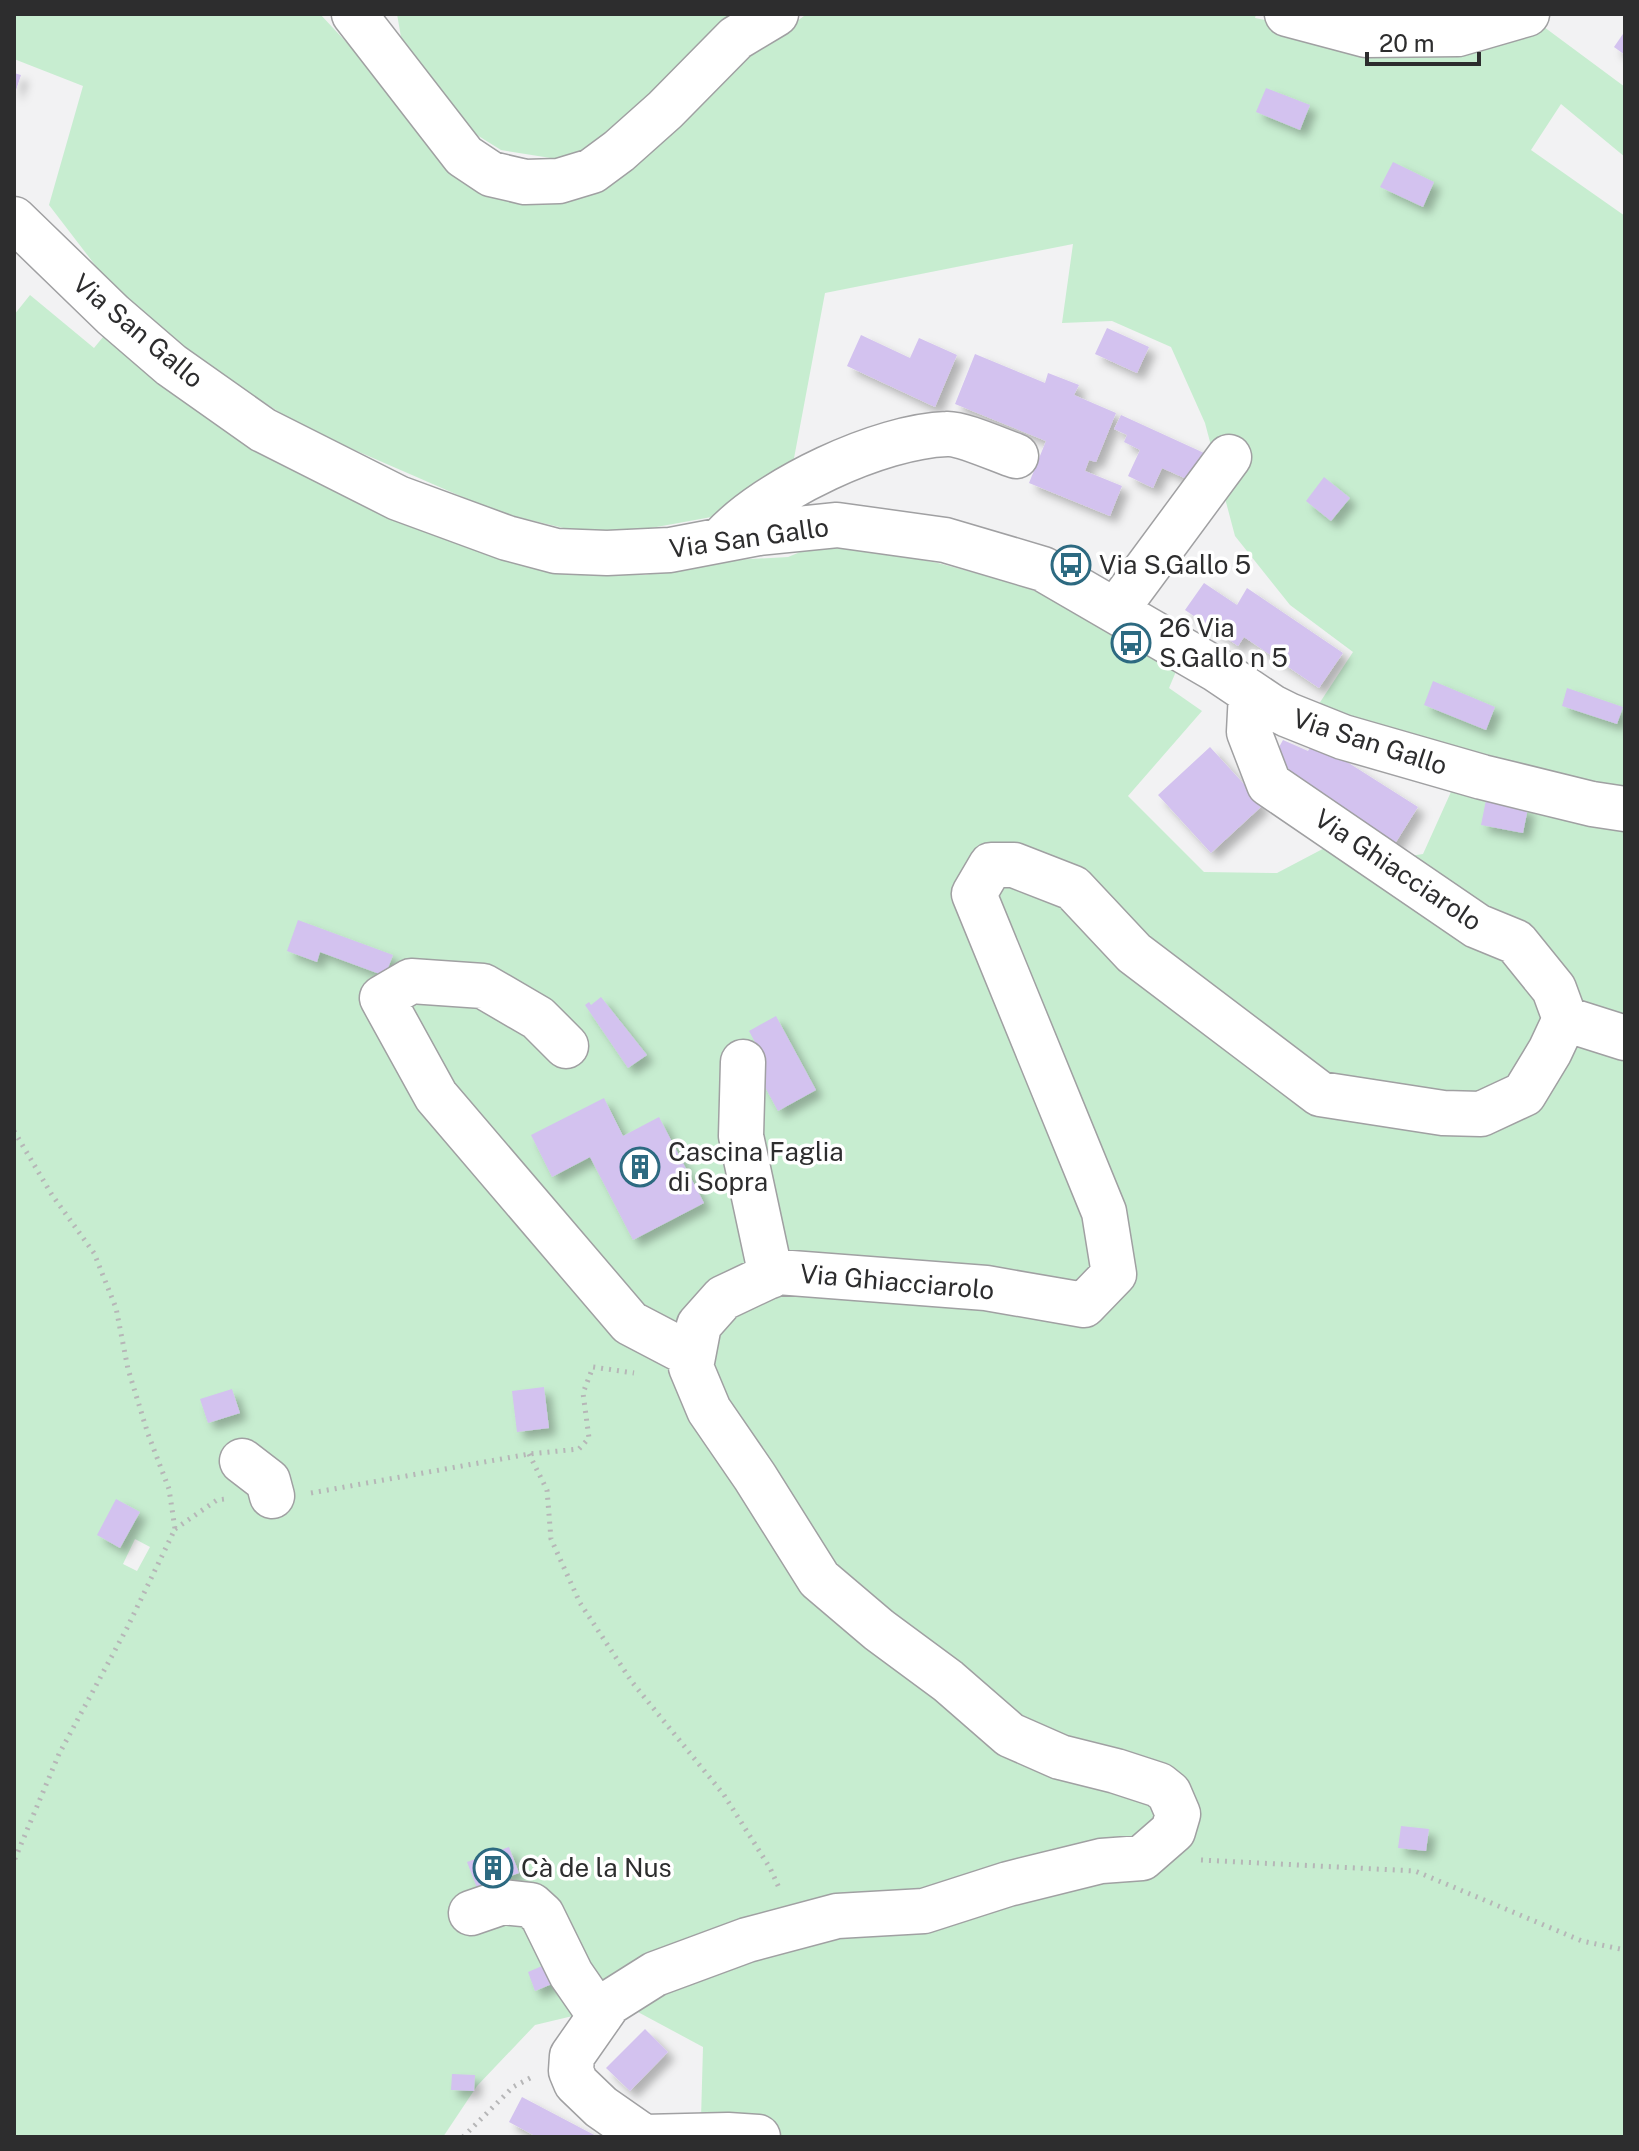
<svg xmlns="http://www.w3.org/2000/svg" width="1639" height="2151" font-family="'Public Sans',sans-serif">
	<defs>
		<filter id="shadow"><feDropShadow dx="7" dy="7" stdDeviation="4" flood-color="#0004"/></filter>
	</defs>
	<rect width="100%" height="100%" fill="#f2f2f3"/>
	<path fill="#c7edd0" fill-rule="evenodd" d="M14,14H320L363,60L456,172L589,194L640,163L750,56L804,16L811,14H1256L1255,18L1285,24H1540L1625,87V157L1561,104L1531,150L1625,216V805L1313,713L1353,652L1290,605L1235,536L1205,423L1171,347L1112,321L1062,323L1073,244L825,293L792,469L728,514L651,528L593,535L497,512L304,428L156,333L128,308L49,205L83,86L14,59Z
		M397,14H745L655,98L584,153L557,159L501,150L472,132L401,37Z
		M30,295L94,348L112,326L555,570L645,575L714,561L788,557L825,542L938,563L1020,585L1096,617L1177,669L1169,688L1202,711L1128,796L1204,872L1277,873L1334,843L1384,860L1423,854L1455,783L1625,818V2137H708L701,2119L703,2047L623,2004L535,2025L477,2086L443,2137H14V315ZM135,1539L150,1547L137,1571L123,1564Z"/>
	<path fill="#d3c2ef" filter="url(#shadow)" d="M1625,31V55L1614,47Z
		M14,73L21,75L15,93H14Z
		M1266,88L1310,105L1300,130L1256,112Z
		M1393,162L1434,182L1423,207L1380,187Z
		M1107,328L1149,347L1137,373L1095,354Z
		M861,335L910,358L919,338L957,355L935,407L847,366Z
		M975,354L1045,383L1048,373L1079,385L1074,395L1116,413L1096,462L1089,460L1085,471L1122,486L1110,516L1029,483L1046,441L955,404Z
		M1121,415L1204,453L1191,481L1162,468L1153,488L1128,476L1140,450L1124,442L1127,435L1114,429Z
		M1324,477L1350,498L1331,521L1306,501Z
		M1204,583L1237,605L1247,588L1343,653L1319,688L1244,637L1238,646L1185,610Z
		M1433,681L1495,707L1486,730L1424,705Z
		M1567,688L1623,707L1617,724L1562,706Z
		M1283,740L1308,751L1314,741L1418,807L1391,850L1276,775L1273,758Z
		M1210,747L1263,805L1211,853L1158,795Z
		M1486,800L1528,808L1523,833L1481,825Z
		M298,920L393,955L385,976L320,952L317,962L287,951Z
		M601,997L647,1055L628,1068L585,1005L589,1002L591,1005Z
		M776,1016L816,1090L778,1111L753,1065L764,1059L749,1031Z
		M604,1098L623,1136L659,1117L704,1203L633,1240L590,1157L552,1177L531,1135Z
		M544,1387L549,1428L517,1432L512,1391Z
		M232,1389L240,1413L208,1423L200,1399Z
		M116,1499L140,1512L120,1548L97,1535Z
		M1401,1826L1429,1829L1426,1851L1398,1848Z
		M509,1847L519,1873L477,1888L467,1862Z
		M556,1960L564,1979L535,1991L528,1972Z
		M645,2029L668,2052L630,2091L606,2068Z
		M452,2074L475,2075L474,2091L451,2090Z
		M522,2097L598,2137H537L509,2122Z"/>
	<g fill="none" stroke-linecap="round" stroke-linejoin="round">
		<defs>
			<path id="minor" d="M354,14L464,156L491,174L525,182L559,181L592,171L619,151L665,110L736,38L776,14
				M1287,14L1366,35L1458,34L1527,14
				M14,219L113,315L171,365L263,430L398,498L507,538L556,551L607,553L670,550L759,533L837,525L945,540L1043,569L1217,670L1272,707L1288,715L1343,737L1482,777L1592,804L1625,809
				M723,538C768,489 880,436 947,434C961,433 1001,451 1016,456
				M1116,610L1229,457
				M1565,1019L1625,1038
				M566,1046L538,1018L483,986L411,981L382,998L436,1096L630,1323L693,1356
				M743,1062L741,1136L771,1276
				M242,1461L268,1481L272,1496
				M471,1913L503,1902L531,1905L542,1915L571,1974L600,2016
				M758,2137L728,2135L644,2137L601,2107L576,2083L571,2071L572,2056L609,2003L655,1974L747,1940L837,1916L924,1911L1008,1884L1101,1861L1142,1858L1173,1831L1178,1814L1169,1793L1159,1785L1116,1771L1060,1757L1010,1735L948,1681L879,1630L819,1579L755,1477L709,1410L691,1367L699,1325L723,1298L778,1272L986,1288L1084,1305L1114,1274L1104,1212L974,894L991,865H1014L1073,888L1134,953L1320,1094L1443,1113L1481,1114L1524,1094L1550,1051L1565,1019L1554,989L1516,942L1477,926L1269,784L1249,732L1251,693"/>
		</defs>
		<use href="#minor" stroke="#a0a0a2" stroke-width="47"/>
		<path stroke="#b6b6b7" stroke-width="5" stroke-dasharray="2 6" stroke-linecap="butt" d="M14,1131L52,1195L94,1253L116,1308L128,1369L148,1434L169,1489L175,1529L127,1628L59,1754L14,1861
			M529,1454L547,1490L551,1539L580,1603L632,1682L724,1795L770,1868L780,1890
			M311,1493L529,1454L579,1449L589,1438L583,1393L593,1367L634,1373
			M175,1529L217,1500L225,1499
			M1201,1860L1415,1871L1582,1941L1625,1950
			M463,2137L513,2087L532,2077"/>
		<use href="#minor" stroke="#fff" stroke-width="44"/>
	</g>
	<defs>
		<symbol id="bus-ring" viewBox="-11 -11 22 22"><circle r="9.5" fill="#fff" stroke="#2d6a81" stroke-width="1.5"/><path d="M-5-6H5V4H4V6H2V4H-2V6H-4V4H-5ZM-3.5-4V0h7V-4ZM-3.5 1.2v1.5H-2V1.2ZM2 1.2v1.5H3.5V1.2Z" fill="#2d6a81"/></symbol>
		<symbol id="building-ring" viewBox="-11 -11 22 22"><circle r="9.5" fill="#fff" stroke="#2d6a81" stroke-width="1.5"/><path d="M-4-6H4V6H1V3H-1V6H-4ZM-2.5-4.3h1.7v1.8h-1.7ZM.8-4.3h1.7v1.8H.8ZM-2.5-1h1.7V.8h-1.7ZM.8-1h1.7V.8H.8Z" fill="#2d6a81"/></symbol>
	</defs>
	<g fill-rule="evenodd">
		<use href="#bus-ring" x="1049" y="543" width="44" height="44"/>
		<use href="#bus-ring" x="1109" y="621" width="44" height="44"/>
		<use href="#building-ring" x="618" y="1145" width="44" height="44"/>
		<use href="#building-ring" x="471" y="1846" width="44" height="44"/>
	</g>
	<g text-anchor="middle" stroke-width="7" stroke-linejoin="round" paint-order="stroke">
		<g font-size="26" fill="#2d2d2e" stroke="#fff">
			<text transform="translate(138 331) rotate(40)" y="9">Via San Gallo</text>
			<text transform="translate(749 538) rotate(-8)" y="9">Via San Gallo</text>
			<text transform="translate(1370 742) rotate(18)" y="9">Via San Gallo</text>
			<text transform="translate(1398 870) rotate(34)" y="9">Via Ghiacciarolo</text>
			<text transform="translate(897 1282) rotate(5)" y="9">Via Ghiacciarolo</text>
		</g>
		<g font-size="26" fill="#2d2d2e" stroke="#fff" text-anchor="start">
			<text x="1099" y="574">Via S.Gallo 5</text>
			<text x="1159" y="637">26 Via<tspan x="1159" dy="30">S.Gallo n 5</tspan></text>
			<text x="668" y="1161">Cascina Faglia<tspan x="668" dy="30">di Sopra</tspan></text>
			<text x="521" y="1877">Cà de la Nus</text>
		</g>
	</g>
	<rect width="1639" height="2151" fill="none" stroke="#2d2d2e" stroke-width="32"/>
	<path d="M1367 52v12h112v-12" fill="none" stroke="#2d2d2e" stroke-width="4"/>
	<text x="1379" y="52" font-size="24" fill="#2d2d2e" stroke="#ffffff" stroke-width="6" paint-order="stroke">20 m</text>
</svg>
